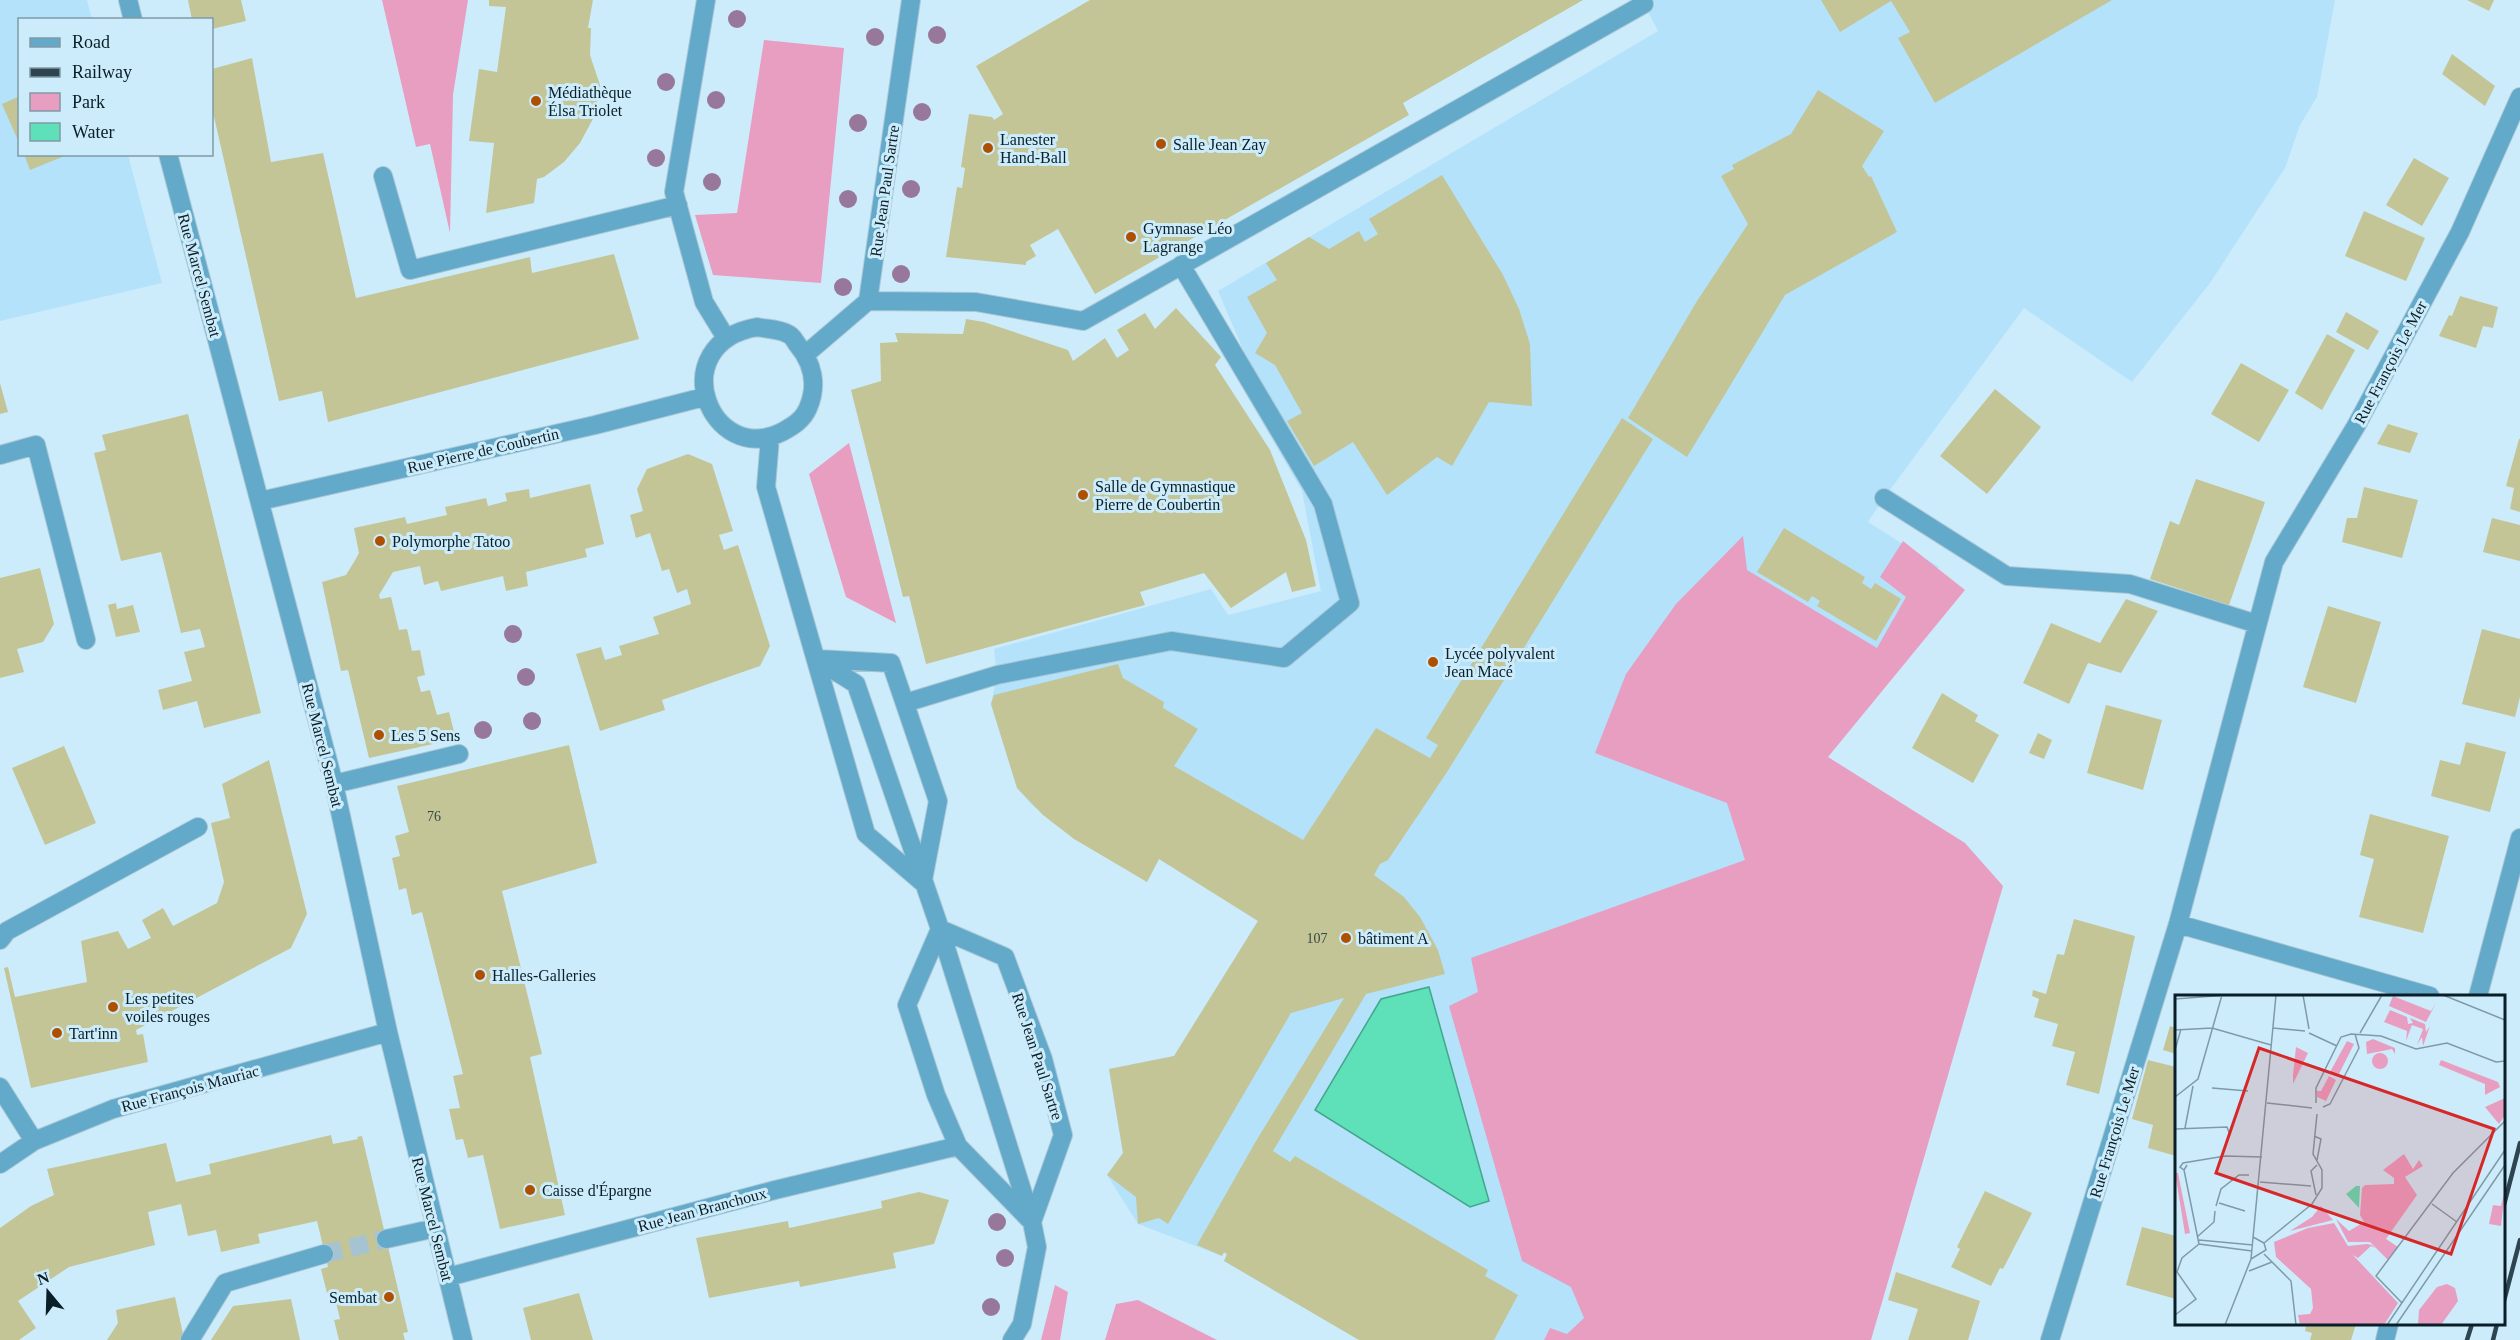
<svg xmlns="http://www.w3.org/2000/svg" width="2520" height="1340" font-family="'Times New Roman',serif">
	<rect width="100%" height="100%" fill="#cdecfb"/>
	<path fill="#b3e2fa" d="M0,0H87L92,19L20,20V154L128,155L162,283L0,321Z
		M1642,0H2335L2317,97L2300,125L2285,168L2210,283L2132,382L2024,308L1884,498L1868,522L1939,567L1748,835L1770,1340H1359L1224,1261L1227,1255L1224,1253L1222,1256L1138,1224L1107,1175L1123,1153L1109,1069L1174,1056L1258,921L1159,859L1147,882L1056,825L1031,804L1017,788L991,704L997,675L994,649L1211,589L1228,615L1321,591L1302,491L1232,370L1248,361L1218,291L1658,31Z"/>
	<path fill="#e89ec1" d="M382,0H468L453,95L450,233L430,144L416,147Z
		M764,40L844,48L821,283L713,275L695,215L737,213Z
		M849,443L896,623L846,597L809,474Z
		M1743,536L1747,570L1877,648L1906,597L1880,577L1903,541L1965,590L1828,757L1965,843L2003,886L1871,1340H1544L1550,1328L1567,1334L1584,1318L1571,1287L1522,1261L1449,1006L1478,992L1471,958L1745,860L1727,803L1595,753L1626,674L1676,604Z
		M1055,1285L1068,1292L1060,1340H1041Z
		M1138,1300L1217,1340H1105L1116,1304Z"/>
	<path fill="#5ee0b8" stroke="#44a68c" stroke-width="1.5" d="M1429,987L1489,1201L1470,1207L1315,1110L1381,999Z"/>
	<path fill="#c3c596" d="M188,0H241L246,21L212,29V20H192Z
		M489,0H593L588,28H591L590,55L600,85L594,117L580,143L564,162L544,177L537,179L534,203L486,213L494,143L469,141L479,69L497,72L506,7L489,6Z
		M1090,0H1583L1403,103L1409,115L1095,294L1058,229L1030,245L1036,256L1026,262V265L946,257L957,187L962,188L965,168L961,167L969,114L992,117L994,120L1003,114L976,66Z
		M1821,0H2112L1935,103L1898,38L1910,32L1891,1L1840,32Z
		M2467,0H2494L2489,11Z
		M2452,54L2495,86L2485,106L2442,74Z
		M252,58L271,162L323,153L356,298L530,257L532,273L614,254L639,339L328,422L322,391L279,401L212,108V69Z
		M1818,90L1884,131L1862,166L1869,177L1871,176L1897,232L1785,295L1687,457L1628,418L1697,301L1748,224L1721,176L1734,169L1732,165L1791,134Z
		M20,96V145L2,104Z
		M24,154H67V155L30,170Z
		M2414,158L2449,178L2422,226L2386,205Z
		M1442,175L1503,275L1519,309L1530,344L1532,406L1489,402L1452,466L1437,457L1387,495L1353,442L1314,466L1287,421L1302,413L1275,365L1255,353L1267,333L1247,297L1277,280L1266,263L1309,237L1329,249L1359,231L1365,242L1378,234L1369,219Z
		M2364,211L2425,238L2406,281L2345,256Z
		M2460,296L2498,307L2493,328L2483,326L2476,348L2439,336L2449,315L2452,316Z
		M1176,308L1221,357L1215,365L1270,450L1306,540L1316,586L1292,592L1286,572L1231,608L1204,573L1140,592L1145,605L926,664L909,596L903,597L851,390L881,381L880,343L898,342L895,333L963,334L966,319L984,322L1068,350L1073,361L1105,338L1117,358L1129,350L1117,330L1145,313L1155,329Z
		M2346,312L2379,331L2368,350L2336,332Z
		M2327,334L2355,350L2322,410L2295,393Z
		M2241,363L2289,390L2259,442L2211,414Z
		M0,383L8,412L0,414Z
		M1995,389L2041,427L1987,494L1940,456Z
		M188,414L261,713L204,728L197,701L163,710L158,690L192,681L184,652L205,647L200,629L181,633L161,552L121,561L94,453L106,450L102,435Z
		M1622,418L1653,439L1449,769L1388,860L1380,864L1374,875L1404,897L1420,917L1438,950L1445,974L1366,994L1273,1151L1290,1162L1295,1156L1488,1270L1485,1276L1518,1295L1494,1340H1359L1224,1261L1227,1254L1224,1252L1222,1256L1197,1245L1256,1141L1344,998L1291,1013L1168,1224L1159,1218L1138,1224L1136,1197L1107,1175L1123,1153L1109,1069L1174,1056L1258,921L1159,859L1147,882L1074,839L1043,815L1017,788L991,704L994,695L1118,664L1123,678L1164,702L1163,708L1198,729L1174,766L1303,840L1376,728L1430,758L1438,745L1426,738Z
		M2388,424L2418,433L2410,453L2377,444Z
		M2519,439H2520V512L2510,509L2514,488L2506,486Z
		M688,454L712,464L733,531L719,535L724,550L738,545L770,646L760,666L662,700L665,710L600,731L576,654L601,647L605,660L622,655L619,646L659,634L653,617L691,604L687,589L677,593L669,569L662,571L650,533L636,538L630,515L643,511L637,489L647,469Z
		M2196,479L2265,502L2229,605L2150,579L2170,521L2179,525Z
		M590,484L604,544L585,549L587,557L526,572L528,586L506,591L503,576L441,591L438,581L424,585L420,566L393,572L379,595L380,599L391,597L399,630L407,629L412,651L420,650L425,675L417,677L421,692L430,690L437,715L449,712L456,739L369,758L348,670L341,671L322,582L346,575L354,562L359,553L354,528L405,517L407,524L447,515L445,507L486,498L488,506L507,501L505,493L529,489L530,498Z
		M2364,487L2418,500L2402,558L2342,542L2347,518H2357Z
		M2492,518L2520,525V561L2483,552Z
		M1784,528L1865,577L1862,583L1871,589L1875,583L1901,599L1876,641L1817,606L1820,601L1812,596L1808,602L1757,572Z
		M40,568L54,624L43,642L17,649L24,672L0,678V578Z
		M2126,599L2158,611L2121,673L2088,663L2069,704L2023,683L2051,623L2100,643Z
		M116,603L117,609L133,605L140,632L116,637L108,605Z
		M2328,606L2381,622L2356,703L2303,687Z
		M2482,629L2520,639V697L2515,717L2462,704Z
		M1942,693L1978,715L1975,721L1999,735L1973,783L1912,748Z
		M2106,705L2162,720L2143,790L2087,773Z
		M2038,733L2052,740L2044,759L2029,753Z
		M2466,742L2506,752L2490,812L2431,796L2440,760L2460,765Z
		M569,745L597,863L502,891L542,1054L530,1057L565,1215L500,1229L483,1155L468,1158L463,1139L456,1140L449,1109L460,1108L453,1076L463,1074L422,912L412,915L406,888L399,890L392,858L400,856L395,836L409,832L397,786Z
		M64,746L96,823L45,845L12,768Z
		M269,760L307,914L291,948L136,1030L137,1035L143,1034L148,1062L31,1088L4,968L8,967L15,997L87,982L81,941L118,931L128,949L151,938L142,920L163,908L173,926L217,903L224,882L211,823L230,818L222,784Z
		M2370,814L2449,836L2423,933L2359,917L2374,859L2360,855Z
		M2074,919L2135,936L2099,1094L2066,1085L2075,1052L2052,1046L2058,1024L2034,1017L2039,999L2032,996L2033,990L2046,994L2057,954L2064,955Z
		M2170,1026L2176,1028V1054L2163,1050Z
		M2148,1060L2176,1067V1156L2148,1148L2153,1125L2132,1119Z
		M331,1135L333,1144L358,1139L357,1137L362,1136L408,1332L403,1333L405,1340H339L334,1320L340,1319L333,1291L327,1293L321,1269L328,1267L317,1221L258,1234L260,1243L221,1252L216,1230L188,1236L181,1204L148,1212L155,1245L69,1267L18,1301L36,1328L19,1340H0V1228L31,1206L54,1195L47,1169L166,1143L176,1182L211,1174L209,1164Z
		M1985,1191L2032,1213L2003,1269L2000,1268L1991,1286L1951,1267L1960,1249L1957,1247Z
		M919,1192L949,1200L934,1244L893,1253L896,1268L800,1287L799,1281L709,1298L696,1238L788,1221L789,1228L882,1208L881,1201Z
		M2142,1227L2176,1236V1299L2126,1285Z
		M1896,1272L1980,1301L1968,1340H1908L1918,1309L1888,1300Z
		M579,1293L593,1340H531L523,1308Z
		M175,1297L183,1334L180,1340H107L118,1323L116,1310Z
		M291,1299L300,1340H211L233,1306Z
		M2299,1324H2356L2351,1340H2310L2312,1333L2305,1331L2306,1326Z"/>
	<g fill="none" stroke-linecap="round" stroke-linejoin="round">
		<path stroke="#a6c3d1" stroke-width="18" stroke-dasharray="18 9" stroke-linecap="butt" d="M324,1254L386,1239"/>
		<defs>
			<path id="minor" d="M128,0L133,20
				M706,0L674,192L704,302L726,338
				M168,154L334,784L388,1032L463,1340
				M383,176L410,270L678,205
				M868,301L976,302L1083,321L1644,4
				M757,327C766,329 780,329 788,334C792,335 795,341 797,344C813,363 818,385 808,408C803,420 793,426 782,432C710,468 662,344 757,327Z
				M806,354L868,301L911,0
				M770,438L766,487L866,834L922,882
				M0,455L36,445L86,640
				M1884,498L2007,576L2130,584L2257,624
				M260,501L595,425L704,397
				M816,659L856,684L940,929L1032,1222L1037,1247L1022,1324L1012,1340
				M818,659L891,663L938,801L923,880
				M905,703L997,675L1171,641L1284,658L1350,603L1323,504L1181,265
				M334,784L459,754
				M2178,924L2430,996
				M940,929L1005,957L1043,1059L1063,1135L1032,1222
				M940,929L907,1005L936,1095L958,1146L1029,1219
				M0,940L7,931L198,827
				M2478,996L2520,838
				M0,1087L34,1141
				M0,1164L34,1141L113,1109L388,1032
				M386,1239L436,1228
				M448,1277L775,1190L958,1146
				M190,1340L225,1283L324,1254
				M2050,1340L2178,924L2274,562L2356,426L2460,232L2520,97
				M2385,1340L2389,1324"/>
		</defs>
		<use href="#minor" stroke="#aac7d5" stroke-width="20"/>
		<use href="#minor" stroke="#63a9c9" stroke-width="18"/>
		<path stroke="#2e454f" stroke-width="4.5" d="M2504,1205L2520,1143
			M2504,1301L2520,1240
			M2467,1340L2472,1324
			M2493,1340L2497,1324"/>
	</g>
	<g fill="#98789a">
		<circle cx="737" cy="19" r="9"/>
		<circle cx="937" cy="35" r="9"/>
		<circle cx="875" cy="37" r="9"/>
		<circle cx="666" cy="82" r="9"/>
		<circle cx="716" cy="100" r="9"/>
		<circle cx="922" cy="112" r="9"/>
		<circle cx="858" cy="123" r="9"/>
		<circle cx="656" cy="158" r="9"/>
		<circle cx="712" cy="182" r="9"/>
		<circle cx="911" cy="189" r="9"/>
		<circle cx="848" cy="199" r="9"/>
		<circle cx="901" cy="274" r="9"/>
		<circle cx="843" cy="287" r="9"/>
		<circle cx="513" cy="634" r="9"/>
		<circle cx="526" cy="677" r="9"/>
		<circle cx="532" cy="721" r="9"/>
		<circle cx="483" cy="730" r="9"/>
		<circle cx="997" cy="1222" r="9"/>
		<circle cx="1005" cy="1258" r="9"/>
		<circle cx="991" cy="1307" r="9"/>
	</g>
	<g fill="#af5000" stroke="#cdecfb" stroke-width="2">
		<circle cx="536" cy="101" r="6"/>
		<circle cx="1161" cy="144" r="6"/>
		<circle cx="988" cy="148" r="6"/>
		<circle cx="1131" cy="237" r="6"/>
		<circle cx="1083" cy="495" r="6"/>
		<circle cx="380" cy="541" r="6"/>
		<circle cx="1433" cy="662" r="6"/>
		<circle cx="379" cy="735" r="6"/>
		<circle cx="1346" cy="938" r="6"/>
		<circle cx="480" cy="975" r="6"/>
		<circle cx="113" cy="1007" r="6"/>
		<circle cx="57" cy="1033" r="6"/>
		<circle cx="530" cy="1190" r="6"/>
		<circle cx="389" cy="1297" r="6"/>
	</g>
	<g text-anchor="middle" stroke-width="6" stroke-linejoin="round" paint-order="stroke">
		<g font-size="14" fill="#384843">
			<text x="434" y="821">76</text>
			<text x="1317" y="943">107</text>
		</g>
		<g font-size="16" fill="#091e27" stroke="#cdecfb" text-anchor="start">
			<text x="548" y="98">Médiathèque<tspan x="548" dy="18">Élsa Triolet</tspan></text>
			<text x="1000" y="145">Lanester<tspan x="1000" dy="18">Hand-Ball</tspan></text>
			<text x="1173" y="150">Salle Jean Zay</text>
			<text x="1143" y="234">Gymnase Léo<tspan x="1143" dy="18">Lagrange</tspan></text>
			<text x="1095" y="492">Salle de Gymnastique<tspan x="1095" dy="18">Pierre de Coubertin</tspan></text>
			<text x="392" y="547">Polymorphe Tatoo</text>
			<text x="1445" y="659">Lycée polyvalent<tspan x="1445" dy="18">Jean Macé</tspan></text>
			<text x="391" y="741">Les 5 Sens</text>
			<text x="1358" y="944">bâtiment A</text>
			<text x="492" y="981">Halles-Galleries</text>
			<text x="125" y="1004">Les petites<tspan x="125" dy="18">voiles rouges</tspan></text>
			<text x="69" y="1039">Tart'inn</text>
			<text x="542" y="1196">Caisse d'Épargne</text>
			<text x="377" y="1303" text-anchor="end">Sembat</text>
		</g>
		<g font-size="16" fill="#091e27" stroke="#cdecfb">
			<text transform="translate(884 191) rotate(-82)" y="6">Rue Jean Paul Sartre</text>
			<text transform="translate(200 275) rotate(75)" y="6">Rue Marcel Sembat</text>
			<text transform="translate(2390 362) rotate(-62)" y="6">Rue François Le Mer</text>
			<text transform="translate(483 450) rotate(-13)" y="6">Rue Pierre de Coubertin</text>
			<text transform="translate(323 745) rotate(76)" y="6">Rue Marcel Sembat</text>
			<text transform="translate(1038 1056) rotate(72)" y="6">Rue Jean Paul Sartre</text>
			<text transform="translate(190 1088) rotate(-15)" y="6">Rue François Mauriac</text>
			<text transform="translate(2114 1132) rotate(-73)" y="6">Rue François Le Mer</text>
			<text transform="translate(702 1209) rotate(-15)" y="6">Rue Jean Branchoux</text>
			<text transform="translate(433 1219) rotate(76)" y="6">Rue Marcel Sembat</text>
		</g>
	</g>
	<g transform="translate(2175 995)">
		<rect width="330" height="330" fill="#cdecfb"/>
		<path d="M218,1L256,16L261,8L251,27L214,11ZM215,15L232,22L233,29L238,28L235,23L250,29L251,37L255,31L248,51L247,42L242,50L248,34L237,30L231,46L232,36L209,27ZM198,44L220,53V59L217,54L192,59L191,47ZM172,46L179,49L163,81L155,77ZM121,52L133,58L118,89V80ZM197 66a8 8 0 1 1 16 0a8 8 0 1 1-16 0ZM266,65L323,87L325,92L310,100V89L264,70ZM154,81L161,85L151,106L142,102V96H146ZM330,103V120L324,129L310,112ZM229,159L238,174L244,165L248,171L230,182L242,200L211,244L223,252L213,265L195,247H173L161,224L174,236L189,227L185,220L187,193L190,190L219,189V183L208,175ZM0,177L3,178L15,238L10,239ZM330,195L326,231L314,229L318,210L326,211ZM146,211L158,225L115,236L137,222ZM159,228L173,251L192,249L197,250L200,253L196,251L183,263L178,260L223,308L209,330H125L123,320L135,319L138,313L136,294L101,262L99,247L133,233ZM272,289L280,293L283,306L266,330H243L244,315L262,292Z" fill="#e89ec1"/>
		<path d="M181,191H185L184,213L171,199Z" fill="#5ee0b8"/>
		<path fill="none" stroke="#7f9aa6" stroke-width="1.5" d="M128,0L134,34M268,0L330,25M0,4L52,0M98,33L130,36M0,35L37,33L96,50M134,38L162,51M185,38L207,0M0,55L6,34M37,93L73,96M0,102L23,84L47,0M92,108L137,113M141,108V93L166,42L176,39L206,41L241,54L272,48L321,67L330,66M148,112L155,109L184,53L180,39M10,133L18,91M0,134L52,132L55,140M139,141L146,144L142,165M12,170L9,175L5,172L8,168L50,161L87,162M9,175L24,249L77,256M85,187L136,191M141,200L136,176L142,170M44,208L70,216M257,209L282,227M41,211L46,194L64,180H74M22,242L39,227L40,216M24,245L78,250M89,248L137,209L147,193V175L138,159L142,119M89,259L116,286L121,330M76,264L91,255L89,248L78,242M74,276L97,267M227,308L201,281L278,178L330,126M0,320L21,304L2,277L7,263L24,249M50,330L76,264L101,0M212,330L330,155M221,330L330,170"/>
		<path fill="#d62828" fill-opacity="0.15" stroke="#d62828" stroke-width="3" d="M84,53L319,134L276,259L41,178Z"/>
		<rect width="330" height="330" fill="none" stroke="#091e27" stroke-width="3"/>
	</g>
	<rect x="18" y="18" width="195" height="138" fill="#cdecfb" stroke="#7f9aa6" stroke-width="1.5"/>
	<rect x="30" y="38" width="30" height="9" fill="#63a9c9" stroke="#7f9aa6" stroke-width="1.5"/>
	<text x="72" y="48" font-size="18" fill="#091e27">Road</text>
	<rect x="30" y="68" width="30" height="9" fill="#2e454f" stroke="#7f9aa6" stroke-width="1.5"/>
	<text x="72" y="78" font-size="18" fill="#091e27">Railway</text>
	<rect x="30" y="93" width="30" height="18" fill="#e89ec1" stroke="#7f9aa6" stroke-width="1.5"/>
	<text x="72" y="108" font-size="18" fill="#091e27">Park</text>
	<rect x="30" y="123" width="30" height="18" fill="#5ee0b8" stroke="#7f9aa6" stroke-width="1.5"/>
	<text x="72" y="138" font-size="18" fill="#091e27">Water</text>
	<g transform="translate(48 1292) rotate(341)" stroke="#cdecfb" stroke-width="4.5" paint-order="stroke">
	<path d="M0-4.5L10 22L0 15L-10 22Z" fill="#091e27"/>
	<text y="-9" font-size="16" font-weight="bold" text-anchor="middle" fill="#091e27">N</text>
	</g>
</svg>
